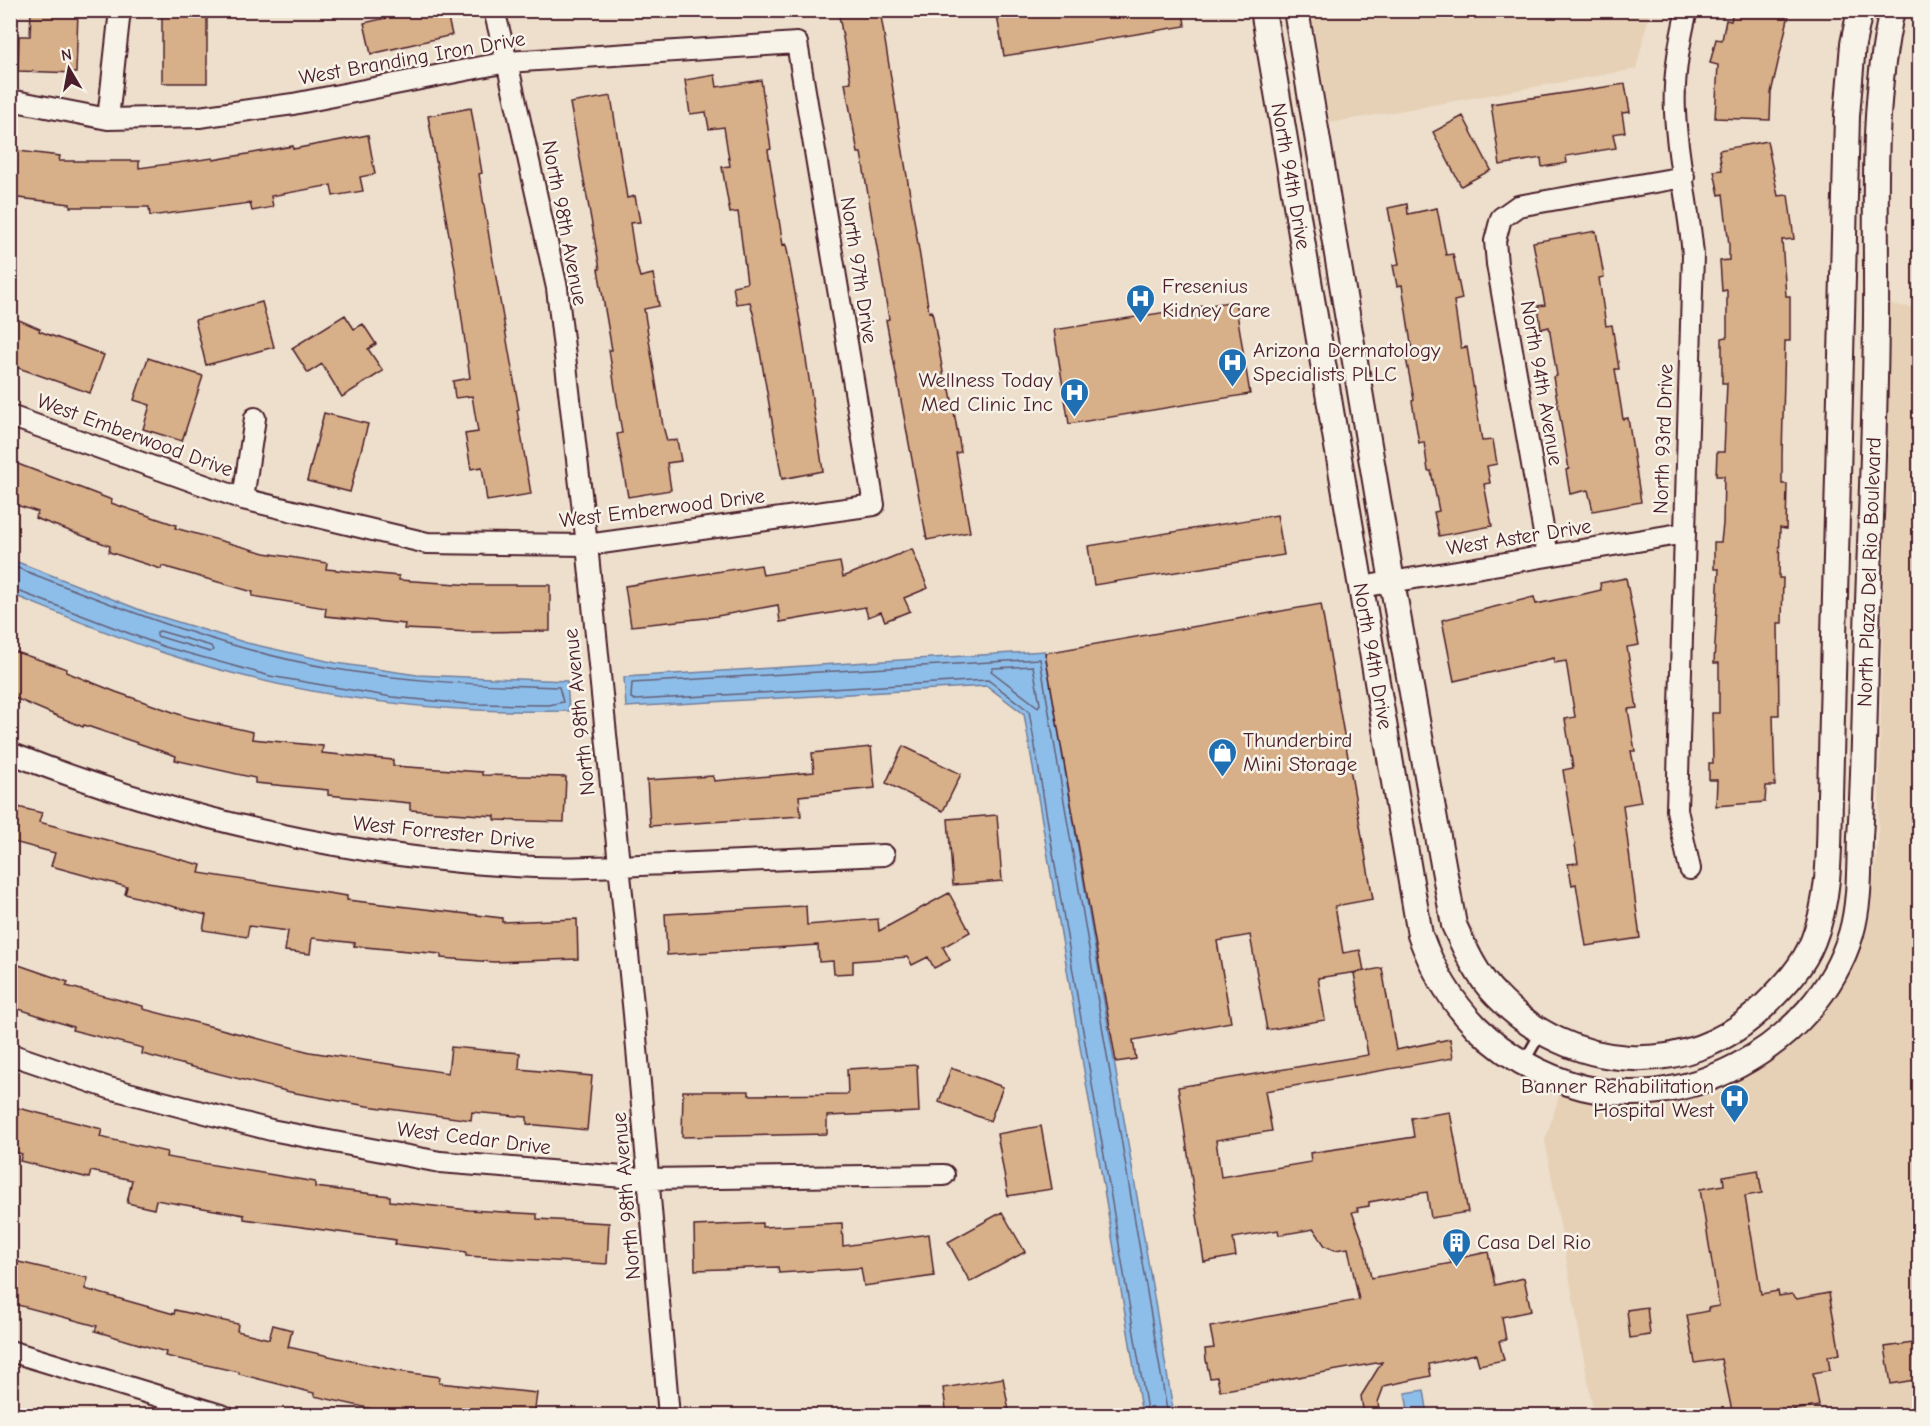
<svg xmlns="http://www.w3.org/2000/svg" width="1930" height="1426" font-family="'Comic Neue',sans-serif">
	<rect width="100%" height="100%" fill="#eddfcb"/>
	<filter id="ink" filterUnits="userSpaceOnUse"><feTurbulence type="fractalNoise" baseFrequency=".0167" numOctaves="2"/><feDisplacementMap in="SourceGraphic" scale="12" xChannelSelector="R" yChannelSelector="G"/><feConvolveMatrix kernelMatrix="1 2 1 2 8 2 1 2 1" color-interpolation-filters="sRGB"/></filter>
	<g filter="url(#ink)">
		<path fill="#e6d1b7" d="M1311,11V10L1650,11L1636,69L1330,123Z
			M1890,304L1919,309V1415H1594L1545,1141L1560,1093L1583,1101L1629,1107L1665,1106L1724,1092L1798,1039L1827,1006L1849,972L1870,918L1878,840Z"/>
		<path fill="#8dbee9" stroke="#727e9d" stroke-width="1.5" d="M10,559L148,613L247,643L336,663L417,675L567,681L569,711C433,714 294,696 164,653C112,636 61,614 11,594Z
			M1045,651L1046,659L1174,1415H1142L1024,714L987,686L626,707L624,677Z
			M1424,1390L1428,1415H1409L1405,1393Z"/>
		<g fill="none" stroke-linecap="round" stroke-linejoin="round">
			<path stroke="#655f77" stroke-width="1.5" d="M10,565C117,607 223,650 336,669C411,682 484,685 559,687L563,702L549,705L467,704L392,697L270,676L165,647L10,588
				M160,631L211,646L213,650L210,652L157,636V632Z
				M1033,666L1040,704L1038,707L991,671L993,668Z
				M1148,1416L1029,711L988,680L635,700L631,698L632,683L1040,659L1168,1416"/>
		</g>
		<path fill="#d7af88" stroke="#4a1f2b" stroke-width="1.5" d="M31,10H78L76,73L18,71L19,36H30Z
			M385,10H446L452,35L371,54L364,23L386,18Z
			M838,10H880L929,312L932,311L946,389H950L961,452L956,453L970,532L927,540L886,320L889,319L861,153H858L845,83L851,82Z
			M996,10H1183L1185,26L1004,56Z
			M1733,10H1790L1771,93L1770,120L1715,118L1718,65L1710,63L1716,39L1722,40L1726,20L1731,21Z
			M162,13H207V83H162Z
			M715,75L717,87L761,80L771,149L768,150L783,245L786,244L801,326L823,471L782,479L754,317L750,302L736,304L733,286L747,283L738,212L730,213L722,167L730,166L724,127L709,129L706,112L690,114L685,80Z
			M1625,84L1630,112L1622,113L1625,132L1613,134L1616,148L1566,156L1567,163L1542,167L1541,158L1500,165L1491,104Z
			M611,96L627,198L635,196L640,222L630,223L636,263L640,277L653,274L659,306L644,309L663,426L667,441L677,440L681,461L667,463L671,490L628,497L617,434L622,433L609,350H612L598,269H600L570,103Z
			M471,108L482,173L479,174L491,249L519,409L517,410L531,494L487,501L482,467L471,469L465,434L478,432L472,396L455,398L453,381L470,378L455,269L428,116Z
			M1463,116L1491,170L1461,186L1433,132Z
			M368,135L375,174L360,177L363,191L333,196L331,185L271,196L273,207L252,211L250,203L150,216L149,207H70V204L10,197V150L60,156L59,161H139V168L213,158V160L293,146V149Z
			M1767,141L1778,196L1788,195L1794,239L1782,240L1786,296H1790V341H1785L1782,455V484H1787L1786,529L1780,528L1779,578H1783L1782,623H1778L1779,715H1773L1775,786H1766L1765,802L1716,806L1717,780H1709V763H1713L1712,713H1719V663H1714L1719,569H1714V542H1721L1723,524L1724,476H1716L1717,452H1724L1727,383H1722V338L1727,337V290L1722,291L1720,261L1729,260V245L1723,194L1719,195L1714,171L1722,170L1719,150Z
			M1407,204L1408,214L1437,208L1446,255L1453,254L1462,299L1454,301L1461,348L1467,347L1482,441L1493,440L1497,464L1487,466L1490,483L1484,484L1492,526L1439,536L1434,512L1439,511L1431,471H1428L1424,442L1419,443L1412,401L1414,400L1406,358L1413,357L1402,285L1397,286L1393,265L1399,264L1388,208Z
			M1596,231L1604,277L1599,278L1606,326L1612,325L1619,369H1615L1623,419L1628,418L1641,502L1593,511L1588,490L1570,494L1566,470L1569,469L1553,377L1557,376L1549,327L1541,329L1538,306L1545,305L1533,242Z
			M1235,301L1250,394L1069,424L1054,330Z
			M262,302L274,347L206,365L195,320Z
			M345,315L354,329L363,324L376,344L368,349L383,371L342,397L322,364L308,373L292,348Z
			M10,316L40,329L39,331L104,355L90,393L10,365Z
			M148,358L203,376L182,441L143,429L150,405L134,400Z
			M324,413L368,424L350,492L307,481Z
			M10,461L112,500L111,503L176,525L175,528L265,553L327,563L326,569L399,576V580L473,585H550V631L471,632L404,629L405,624L325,616L326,608L252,596L253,592L162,566L161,569L109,552L110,546L35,518L38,512L10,503Z
			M1277,515L1284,555L1094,585L1088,546Z
			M912,549L928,588L904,598L910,611L885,621L881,612L868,617L865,607L780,622L778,605L706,618L631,626L625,586L761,565L763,575L840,562L843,577Z
			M1626,578L1639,645L1627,647L1637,708L1628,709L1635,751H1631L1641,802L1623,805L1640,938L1586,946L1576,884L1572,885L1568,864L1578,863L1563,770L1573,768L1565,719L1575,717L1566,661L1554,663V658L1454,681L1442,620L1534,597L1536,604L1584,594L1601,590L1600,583Z
			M1321,604L1373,899L1335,906L1343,953L1360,950L1364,971L1318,978L1325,1020L1267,1030L1250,935L1217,941L1231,1022L1133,1040L1136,1059L1116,1062L1045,653Z
			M10,650L67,669L66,672L116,692L187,717L253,732L252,739L323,746L322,753L393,760V766L482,772V775L566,777L564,822L495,820V816L410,810V803L328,795V790L255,783V778L175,760L176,756L84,725L83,727L10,696Z
			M903,746L961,774L943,811L886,783Z
			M871,747L875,788L799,796L801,816L650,826L647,780L713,776L714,781L814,772L812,753Z
			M10,805L42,813L39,822L201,865L199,873L347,896V900L502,918V922L577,919L578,959L494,962L441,958V954L354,946L355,943L312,938L310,954L285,951L288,931L249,926L247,937L203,930L206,915L125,894L127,887L51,866L55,853L10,841Z
			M997,815L1002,881L953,885L948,819Z
			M949,893L970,932L943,947L950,960L934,968L928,957L912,965L908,957L853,961V973L834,974L833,961L819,962L818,945L667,955L665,914L806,906L807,925L878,919L879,931Z
			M10,962L68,982L66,986L143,1006V1009L310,1052L448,1073L451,1047L520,1053L519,1069L592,1076L587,1130L527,1124V1117L472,1112L471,1120L367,1106L290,1092L142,1054L143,1048L72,1030L73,1027L10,1006Z
			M1382,968L1396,1050L1450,1039L1453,1058L1265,1091L1272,1131L1216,1140L1221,1177L1311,1162L1310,1153L1414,1137L1411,1118L1450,1112L1468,1212L1431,1218L1427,1192L1369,1202V1206L1357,1208L1358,1211L1352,1212L1365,1247L1371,1278L1452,1263L1450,1260L1488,1252L1495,1285L1524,1278L1531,1311L1502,1317L1506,1340L1499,1341L1504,1360L1479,1365L1476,1354L1429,1364L1431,1376L1384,1386L1378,1402L1380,1416H1364L1361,1396L1382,1362L1220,1391L1217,1377L1210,1378L1206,1360L1205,1349L1214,1348L1210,1327L1359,1300L1348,1248L1335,1250L1325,1246L1314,1229L1279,1235L1278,1230L1233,1238L1236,1256L1204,1262L1178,1087L1368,1055L1354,973Z
			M917,1065L919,1112L827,1116V1134L682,1137L683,1091H749V1095L848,1094L847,1069Z
			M951,1068L1003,1087L990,1121L939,1102Z
			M10,1106L102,1129L100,1137L167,1152L166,1157L315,1182V1187L390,1196V1201L469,1210L537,1214V1219L609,1223L607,1264L466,1256V1252L395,1244L396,1240L244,1219V1215L156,1200L154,1209L127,1203L132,1180L91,1171L89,1178L20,1161L22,1154L10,1150Z
			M1041,1126L1052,1189L1008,1196L997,1134Z
			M1758,1170L1762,1193L1745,1196L1761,1294L1778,1291L1779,1296L1792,1294L1797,1299L1829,1293L1840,1354L1828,1356L1830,1370L1813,1373L1819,1406L1793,1410L1794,1416H1733L1721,1359L1695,1363L1687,1315L1708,1311V1308L1719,1306L1700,1189L1724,1185L1723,1176Z
			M1002,1212L1025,1252L970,1282L948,1242Z
			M762,1223V1227L842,1223L843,1246L929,1234L934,1276L864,1286L861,1268L779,1273L778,1267L695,1270L694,1226Z
			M10,1260L88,1278L85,1289L174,1314L175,1310L238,1324L237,1331L269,1339L273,1325L292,1330L288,1347L397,1371L440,1377L439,1383L537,1393L534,1416H391V1413L314,1396V1393L239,1374V1372L165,1356L166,1352L95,1331L97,1326L10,1303Z
			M1647,1307L1650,1335L1630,1338L1627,1310Z
			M1920,1342V1379L1891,1384L1885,1347Z
			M1003,1378L1010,1416H947L943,1388Z"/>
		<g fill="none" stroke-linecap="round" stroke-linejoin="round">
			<defs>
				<path id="service" d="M1524,1062L1541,1032"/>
				<path id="minor" d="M494,10L507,62L557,288L587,545L634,1014L669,1416
					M1687,10C1679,43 1673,78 1675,112C1677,159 1689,207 1693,255L1677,810L1690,869
					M10,100L108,119L199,117L293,104L507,62L797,43L874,505L587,545L427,543L243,499L10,416
					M108,119L120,10
					M243,499L255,418
					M1548,556L1497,264L1495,241L1501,218L1518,206L1684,177
					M1361,587L1685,533
					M10,753C174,818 359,860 535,867C580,869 626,865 671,864C742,861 813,858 884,855
					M10,1054L109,1088L271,1130L440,1162L648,1179L944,1175
					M10,1351L224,1416"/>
				<path id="tertiary" d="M1263,10L1420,935C1447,1008 1493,1057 1568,1083C1680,1121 1817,1047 1851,934C1860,903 1859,869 1860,837C1863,792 1864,747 1865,702C1868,574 1875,446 1876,318C1877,217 1870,109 1892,10
					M1296,10L1392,582L1454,925C1465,949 1477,976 1496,995C1568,1072 1688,1082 1764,1006C1784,986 1803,967 1813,941C1831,897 1829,843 1830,796L1847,116L1853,44L1860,10"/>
			</defs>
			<use href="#service" stroke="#4a1f2b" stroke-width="14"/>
			<use href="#minor" stroke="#4a1f2b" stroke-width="24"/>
			<use href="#tertiary" stroke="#4a1f2b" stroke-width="28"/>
			<use href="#service" stroke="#f7f3e8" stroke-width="9"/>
			<use href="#minor" stroke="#f7f3e8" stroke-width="20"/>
			<use href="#tertiary" stroke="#f7f3e8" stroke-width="24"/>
		</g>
	</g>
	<defs>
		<symbol id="hospital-pin" viewBox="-11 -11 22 30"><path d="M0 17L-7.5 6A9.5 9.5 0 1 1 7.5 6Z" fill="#1f6fb2" stroke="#f7f3e8"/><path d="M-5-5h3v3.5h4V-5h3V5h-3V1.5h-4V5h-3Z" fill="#fff"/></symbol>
		<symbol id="shop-pin" viewBox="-11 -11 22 30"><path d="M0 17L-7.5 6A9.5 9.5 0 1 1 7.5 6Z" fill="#1f6fb2" stroke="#f7f3e8"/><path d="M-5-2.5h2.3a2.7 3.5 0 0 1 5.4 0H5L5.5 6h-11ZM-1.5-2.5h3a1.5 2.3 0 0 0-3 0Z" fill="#fff"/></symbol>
		<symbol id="building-pin" viewBox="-11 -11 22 30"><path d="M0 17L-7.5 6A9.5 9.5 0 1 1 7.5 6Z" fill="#1f6fb2" stroke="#f7f3e8"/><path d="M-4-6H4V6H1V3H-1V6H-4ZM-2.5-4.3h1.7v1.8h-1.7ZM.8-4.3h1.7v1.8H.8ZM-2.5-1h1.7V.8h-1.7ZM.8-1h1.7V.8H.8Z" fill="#fff"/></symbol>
	</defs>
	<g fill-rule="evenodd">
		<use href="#hospital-pin" x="1124" y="282" width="33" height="45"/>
		<use href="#hospital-pin" x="1216" y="346" width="33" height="45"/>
		<use href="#hospital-pin" x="1058" y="376" width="33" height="45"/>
		<use href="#shop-pin" x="1206" y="736" width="33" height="45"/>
		<use href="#hospital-pin" x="1718" y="1082" width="33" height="45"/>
		<use href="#building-pin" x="1440" y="1226" width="33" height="45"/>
	</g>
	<g text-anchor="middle" stroke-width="5" stroke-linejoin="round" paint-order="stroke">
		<g font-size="21" fill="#4a1f2b" stroke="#f7f3e8">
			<text transform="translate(412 58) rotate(-10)" y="7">West Branding Iron Drive</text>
			<text transform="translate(1291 176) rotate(80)" y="7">North 94th Drive</text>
			<text transform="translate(565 223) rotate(79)" y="7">North 98th Avenue</text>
			<text transform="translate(859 270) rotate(81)" y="7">North 97th Drive</text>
			<text transform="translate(1542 383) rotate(80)" y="7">North 94th Avenue</text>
			<text transform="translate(135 435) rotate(20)" y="7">West Emberwood Drive</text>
			<text transform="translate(1663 439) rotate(-88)" y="7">North 93rd Drive</text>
			<text transform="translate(662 508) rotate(-7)" y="7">West Emberwood Drive</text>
			<text transform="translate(1519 537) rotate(-9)" y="7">West Aster Drive</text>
			<text transform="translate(1869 572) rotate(-88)" y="7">North Plaza Del Rio Boulevard</text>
			<text transform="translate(1373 656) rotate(80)" y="7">North 94th Drive</text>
			<text transform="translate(579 712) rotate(-96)" y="7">North 98th Avenue</text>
			<text transform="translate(444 832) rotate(6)" y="7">West Forrester Drive</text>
			<text transform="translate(474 1138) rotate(7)" y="7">West Cedar Drive</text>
			<text transform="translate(626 1196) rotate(-95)" y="7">North 98th Avenue</text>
		</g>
		<g font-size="21" fill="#4a1f2b" stroke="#f7f3e8" text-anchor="start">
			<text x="1162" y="293">Fresenius<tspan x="1162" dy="24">Kidney Care</tspan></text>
			<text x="1253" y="357">Arizona Dermatology<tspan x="1253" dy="24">Specialists PLLC</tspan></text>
			<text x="1053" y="387" text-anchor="end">Wellness Today<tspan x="1053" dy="24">Med Clinic Inc</tspan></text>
			<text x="1243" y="747">Thunderbird<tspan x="1243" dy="24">Mini Storage</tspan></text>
			<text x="1714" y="1093" text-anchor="end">Banner Rehabilitation<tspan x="1714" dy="24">Hospital West</tspan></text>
			<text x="1477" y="1249">Casa Del Rio</text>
		</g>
	</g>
	<rect width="1930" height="1426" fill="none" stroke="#f7f3e8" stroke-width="36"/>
	<rect x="18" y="18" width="1894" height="1390" fill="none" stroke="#4a1f2b" stroke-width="2" filter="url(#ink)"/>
	<g transform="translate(69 69) rotate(350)" stroke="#f7f3e8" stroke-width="4.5" paint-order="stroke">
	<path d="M0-4.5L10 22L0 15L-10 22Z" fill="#4a1f2b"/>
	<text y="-9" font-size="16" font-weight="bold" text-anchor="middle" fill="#4a1f2b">N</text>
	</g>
</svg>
